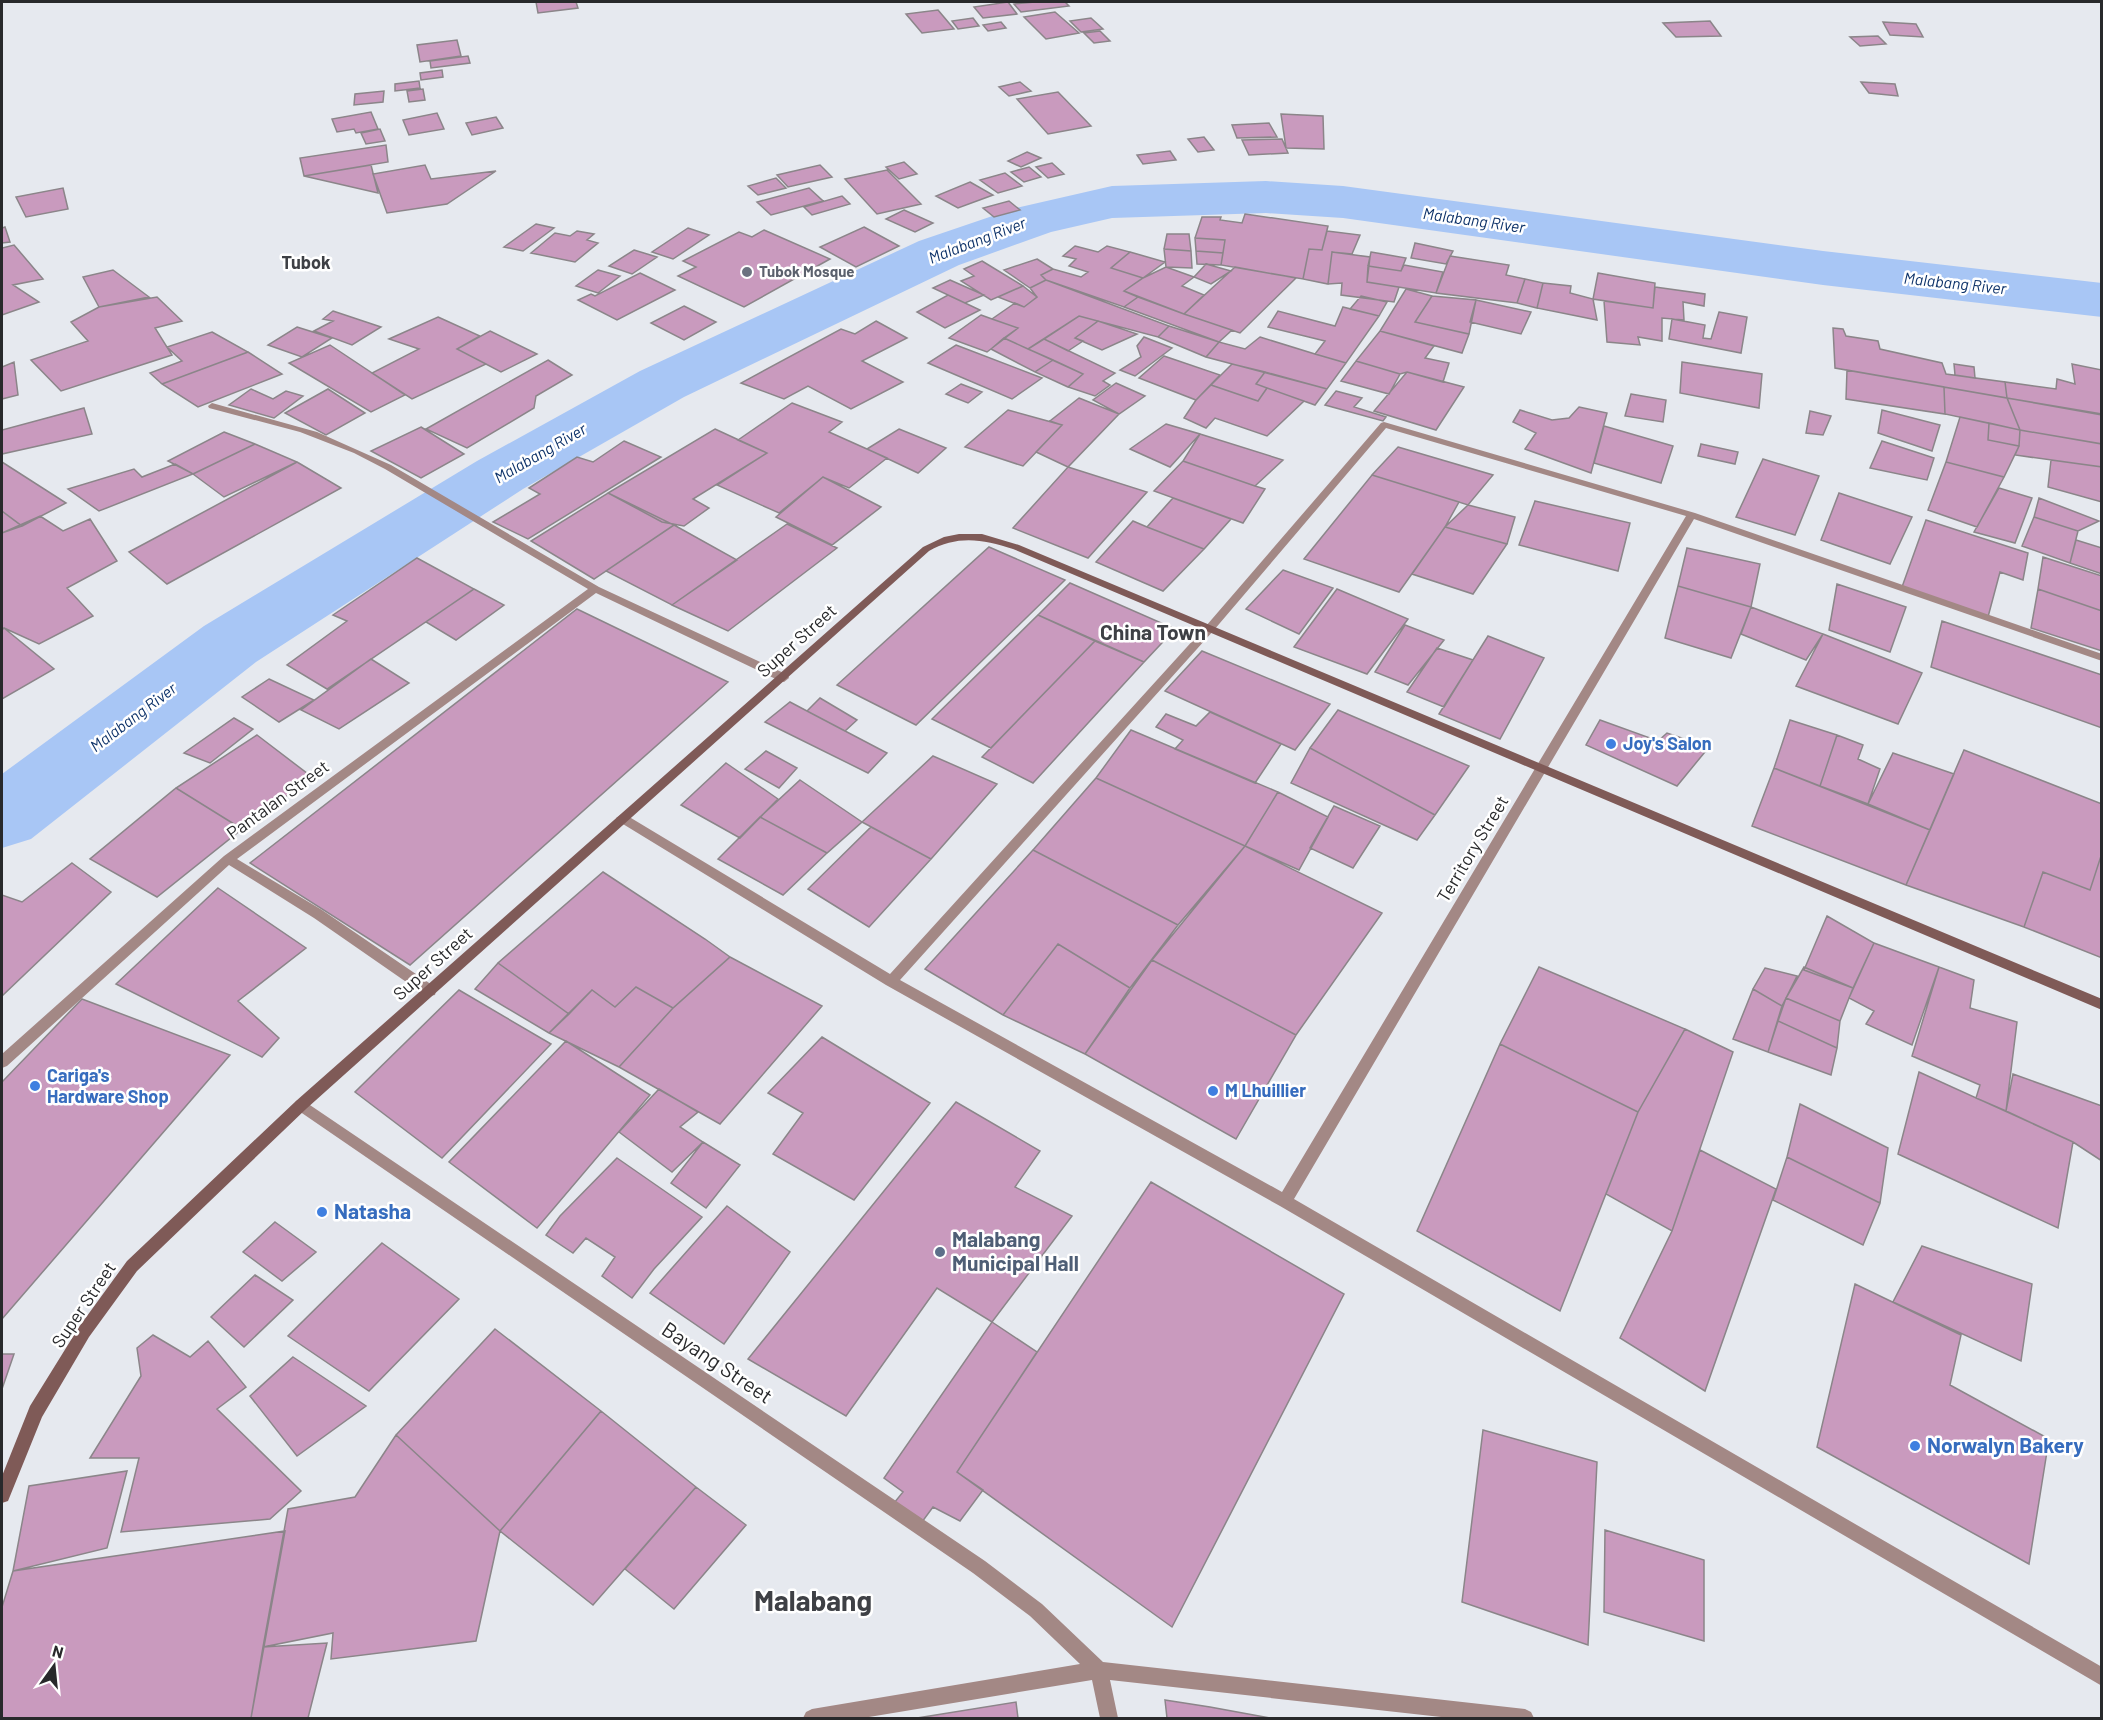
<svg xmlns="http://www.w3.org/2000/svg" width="2103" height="1720" font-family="Barlow,sans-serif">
	<rect width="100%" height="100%" fill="#e6e9ef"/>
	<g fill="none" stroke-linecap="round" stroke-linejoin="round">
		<path fill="#a8c6f5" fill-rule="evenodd" d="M1266,181L1343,186L1823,251L2102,283V317L1823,285L1343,218L1266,213L1112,218L1051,232L959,265L684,397L523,489L256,662L31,839L2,848V774L204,626L477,461L640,371L919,241L1016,208L1112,186Z"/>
	</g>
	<path fill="#c99abe" stroke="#8b8589" stroke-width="1.5" d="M536,2H576L578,8L538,13Z
		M1008,2L1017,14L983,18L974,7Z
		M1035,2H1065L1069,6L1021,12L1014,4Z
		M938,10L954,29L922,33L906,14Z
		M1055,12L1079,33L1046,39L1024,17Z
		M973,18L979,26L958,29L952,21Z
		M1091,18L1103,29L1081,32L1070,21Z
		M1710,21L1721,36L1676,37L1663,23Z
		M1001,22L1006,28L988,31L983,25Z
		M1883,22L1916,24L1923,37L1890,35Z
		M1100,31L1110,41L1094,43L1084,33Z
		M1878,36L1886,44L1860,46L1850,37Z
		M457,40L461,56L420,62L417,45Z
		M468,56L470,63L431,68L430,61Z
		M442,70L443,77L421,80L420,73Z
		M419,81L420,88L395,91V84Z
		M1020,82L1031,91L1009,96L999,87Z
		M1861,82L1895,84L1898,96L1869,93Z
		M423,89L425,100L409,102L407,91Z
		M384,91L383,102L354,105L355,94Z
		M1058,92L1091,126L1048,134L1017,99Z
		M371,112L378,129L356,133L354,129L337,132L332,119Z
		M437,113L444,129L409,135L403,120Z
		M1281,114L1323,116L1324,149L1286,148Z
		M496,117L503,128L472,135L466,123Z
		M1269,123L1277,137L1237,138L1232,125Z
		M380,129L385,141L366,144L361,133Z
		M1204,137L1214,150L1198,152L1188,139Z
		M1282,139L1288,153L1249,155L1242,140Z
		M386,145L388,162L304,176L300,158Z
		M1170,151L1176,160L1143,164L1137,155Z
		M1027,152L1041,158L1021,167L1008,161Z
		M904,162L917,174L899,179L886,167Z
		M1052,163L1064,174L1048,178L1036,167Z
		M371,165L378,193L304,176Z
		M425,165L431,179L496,171L447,204L387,213L373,174Z
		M820,165L832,177L788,187L777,175Z
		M1029,167L1041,177L1024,182L1011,172Z
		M887,170L921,204L877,214L845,179Z
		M1005,173L1022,186L998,193L980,180Z
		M776,178L786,188L758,195L748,186Z
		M970,182L993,195L958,208L936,196Z
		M63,188L68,209L26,217L16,197Z
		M809,188L823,201L771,215L757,202Z
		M842,196L850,204L812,215L804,207Z
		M1009,201L1020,210L994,217L983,208Z
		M904,210L933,223L915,232L886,219Z
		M1245,214L1328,226L1322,250L1309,249L1303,279L1221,265L1225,240L1195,238L1202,217H1221L1220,220L1242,223Z
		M536,224L554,228L523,251L504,247Z
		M5,227L10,242L2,243V228Z
		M864,227L899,246L856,267L820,247Z
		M688,228L709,235L673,259L652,252Z
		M764,230L830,259L744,307L678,276L696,267L683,261L739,232L752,237Z
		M577,231L594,234L587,240L598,243L575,262L531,253L555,233L570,236Z
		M1327,231L1360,235L1352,254L1332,252L1328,284L1303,279L1309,249L1322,250Z
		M1167,234H1189L1191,251L1164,249Z
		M1195,238L1225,240L1223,253L1196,251Z
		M1415,243L1453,251L1446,264L1411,258Z
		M14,245L43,279L13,285L39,302L2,315V248Z
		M1075,246L1098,252L1107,246L1130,252L1111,268L1143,278L1124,291L1138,297L1124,307L1046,280L1041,275L1053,269L1081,277L1088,272L1069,266L1076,259L1063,256Z
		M1164,249L1191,251L1192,268L1166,267Z
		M634,250L657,257L632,274L609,266Z
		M1196,251L1223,253L1221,265L1197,264Z
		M1130,252L1165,262L1143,278L1111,268Z
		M1332,252L1370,257L1367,282L1399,287L1394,302L1341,295L1342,283L1328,284Z
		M1371,252L1406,258L1401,271L1368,266Z
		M1450,256L1509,265L1506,275L1525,279L1517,303L1436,293Z
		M1037,259L1053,269L1041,275L1046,280L1030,288L1004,270Z
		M982,261L1023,286L991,300L961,281L974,276L964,269Z
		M1206,264L1231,271L1211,284L1194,277Z
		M1404,265L1443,272L1436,293L1367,282L1368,266L1401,271Z
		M1166,267L1194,277L1182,286L1204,295L1184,314L1124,291L1143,278Z
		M1235,267L1296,278L1240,333L1184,314Z
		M113,270L149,297L99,307L83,277Z
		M598,270L620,276L598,293L576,286Z
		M640,273L675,290L617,320L578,300L591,294L595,296Z
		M1598,273L1655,283L1653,308L1593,299Z
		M1525,279L1543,283L1537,308L1517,303Z
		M950,280L984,295L965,303L933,288Z
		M1046,280L1169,326L1158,337L1079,316L1028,349L1004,338L1018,328L992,319L1015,303L1024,307L1037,297L1030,288Z
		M1543,283L1571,286L1570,293L1593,299L1597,320L1537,308Z
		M1023,286L1037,297L1024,307L998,297Z
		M1655,287L1705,294L1704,306L1683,302L1684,320L1662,318V341L1638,337L1640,345L1607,342L1604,301L1653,308Z
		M1406,289L1432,296L1415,322L1469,334L1462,353L1380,331Z
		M948,295L965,303L980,310L945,328L917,312Z
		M1361,296L1387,302L1379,316L1350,309Z
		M1432,296L1476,300L1469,334L1415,322Z
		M157,297L182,321L155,328L172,355L61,391L31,360L88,341L71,322L99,307Z
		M1138,297L1184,314L1232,330L1219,342L1124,307Z
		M1476,300L1531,312L1521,334L1470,322Z
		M684,306L716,322L684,340L651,323Z
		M1343,307L1379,316L1346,363L1315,354L1325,341L1268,327L1278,311L1335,326Z
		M333,311L381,327L352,345L314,331L333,321L323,319Z
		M1719,312L1747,317L1741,353L1669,339L1672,319L1705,325L1703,338L1711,339Z
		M981,315L992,319L1018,328L987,352L949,338Z
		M1079,316L1098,321L1075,338L1083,341L1068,351L1044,339Z
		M438,317L480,336L457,349L486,364L412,399L372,373L419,349L389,339Z
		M876,321L907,338L862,361L903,382L851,409L808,386L784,399L741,383L841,329L855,334Z
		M1098,321L1137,334L1102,350L1075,338Z
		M1169,326L1219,342L1206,357L1158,337Z
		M297,327L332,338L302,357L268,345Z
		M1833,328L1843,329L1846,336L1878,341L1880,349L1942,363L1946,374L2005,382L2007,398L1835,368Z
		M490,331L537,354L501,372L457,349Z
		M1380,331L1434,346L1425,358L1449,363L1443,382L1407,372L1400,374L1356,361Z
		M212,332L248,352L162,384L150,373L182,361L167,347Z
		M1144,337L1172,348L1135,376L1120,370L1141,357L1137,346Z
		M1260,337L1315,354L1346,363L1327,389L1206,357L1219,342L1245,349Z
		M1004,338L1028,349L1053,360L1035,372L991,349Z
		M1044,339L1115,373L1103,381L1110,385L1095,396L1068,387L1083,374L1028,349Z
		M330,345L405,395L371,412L289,363Z
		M956,345L1042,378L1012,399L928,363Z
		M248,352L282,374L198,407L162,384Z
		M1164,356L1220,375L1196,400L1139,378Z
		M548,360L572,375L536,396L534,408L467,448L426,429Z
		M1053,360L1083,374L1068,387L1035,372Z
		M1356,361L1400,374L1389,394L1341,381Z
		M14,362L18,395L2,399V367Z
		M1682,362L1762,374L1759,408L1680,393Z
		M1232,364L1265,372L1256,384L1267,388L1258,401L1211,385Z
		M1954,364L1974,367L1975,378L1955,375Z
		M2072,364L2102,370V414L2007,398L2005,382L2056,389L2057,379L2075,384Z
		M1847,370L1944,387L1945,414L1846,399Z
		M1265,372L1327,389L1315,405L1256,384Z
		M1407,372L1464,387L1436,430L1374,411Z
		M1116,383L1145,396L1119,414L1093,400Z
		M961,384L982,392L968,403L946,394Z
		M1211,385L1258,401L1267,388L1304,401L1267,436L1215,418L1206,428L1184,418L1196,400Z
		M1944,387L2007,398L2020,430L1945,414Z
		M251,389L273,399L286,391L303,396L274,418L229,405Z
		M328,389L365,413L326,435L285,413Z
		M1336,391L1362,398L1354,407L1386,417L1383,421L1325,405Z
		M1631,394L1666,400L1663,422L1625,416Z
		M1079,398L1119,414L1068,467L1036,452L1062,425L1050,421Z
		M2007,398L2102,415V444L2020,430Z
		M792,403L842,422L829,432L887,458L849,488L823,477L779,513L717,485L767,453L738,440Z
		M1579,407L1607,413L1591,473L1525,449L1536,433L1513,422L1520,410L1552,420L1569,418Z
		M84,408L92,434L2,454V430Z
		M1008,410L1062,425L1023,466L965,447Z
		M1882,410L1940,425L1932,451L1878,433Z
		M1810,411L1831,416L1823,435L1806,433Z
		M1960,417L1989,423L1988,440L2019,446L2004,477L1946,462Z
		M1989,423L2020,430L2019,446L1988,440Z
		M1166,424L1200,434L1170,467L1130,449Z
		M1604,426L1673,446L1661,483L1594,463Z
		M421,427L464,454L421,478L371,451Z
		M715,429L767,453L693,499L709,508L684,526L662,522L608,493Z
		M899,429L946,448L918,473L867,449Z
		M2020,430L2102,444V467L2015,455L2019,446Z
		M224,432L255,444L193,474L168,461Z
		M1200,434L1283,460L1255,486L1183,461Z
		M624,441L661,457L528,539L493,522L540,494L529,488L577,457L593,462Z
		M1882,441L1934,458L1927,480L1870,468Z
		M255,444L297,462L224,497L193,474Z
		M1701,444L1738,452L1735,464L1698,456Z
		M1398,447L1493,475L1468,505L1372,475Z
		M1763,459L1819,476L1795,535L1736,517Z
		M2051,460L2102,467V502L2048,487Z
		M1183,461L1255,486L1265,489L1243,523L1154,491Z
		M2,462L66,503L22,526L2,511Z
		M297,462L341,488L167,584L129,552Z
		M1946,462L2004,477L1977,527L1928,510Z
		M175,464L193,474L99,511L68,489L134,469L142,477Z
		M1068,467L1147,492L1088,558L1013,528Z
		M1372,475L1459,502L1445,527L1399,592L1304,559Z
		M823,477L881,507L832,545L776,517Z
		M1999,488L2032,498L2015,543L1974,532Z
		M608,493L674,525L594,579L531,541Z
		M1839,493L1912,517L1890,564L1821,540Z
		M1173,498L1231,519L1204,549L1147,527Z
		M2039,498L2099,521L2078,531L2034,517Z
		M1535,501L1630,523L1618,571L1519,545Z
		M1468,505L1515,517L1507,544L1445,527Z
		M2,511L22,526L2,533Z
		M40,516L63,531L90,519L117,561L67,588L93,616L39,644L4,628L2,630V533Z
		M2034,517L2078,531L2070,563L2022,546Z
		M1926,520L2028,553L2023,580L2000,572L1988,617L1902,587Z
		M1133,521L1147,527L1204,549L1163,591L1096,562Z
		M787,524L837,548L728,631L672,605Z
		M674,525L737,560L672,605L606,571Z
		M1445,527L1507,544L1473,594L1412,574Z
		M2076,540L2102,548V574L2070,563Z
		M989,547L1065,580L916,725L837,685Z
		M1687,548L1760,564L1751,607L1678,586Z
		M2043,557L2102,576V611L2038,589Z
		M417,558L474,589L327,689L287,665L347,621L333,615Z
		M1283,570L1333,588L1299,634L1246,609Z
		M1070,583L1175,629L1144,662L1038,615Z
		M1837,584L1906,607L1890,652L1829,630Z
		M1678,586L1751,607L1731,658L1665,638Z
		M474,589L504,605L456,640L426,622Z
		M1337,589L1408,619L1367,674L1294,647Z
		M2038,589L2102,611V651L2031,628Z
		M1751,607L1823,634L1806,660L1741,634Z
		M577,609L728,682L410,965L250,863Z
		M1038,615L1095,641L991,748L932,719Z
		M1942,621L2102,675V728L1931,667Z
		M1405,625L1444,640L1408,685L1375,672Z
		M4,628L54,669L2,699V630Z
		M1823,634L1922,673L1898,724L1796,686Z
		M1488,636L1544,658L1500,739L1439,714Z
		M1095,641L1144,662L1033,783L982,757Z
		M1437,648L1473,660L1444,707L1407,692Z
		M1202,651L1330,704L1295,750L1165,691Z
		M371,659L409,683L339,729L301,710Z
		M269,679L314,700L279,722L242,697Z
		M820,698L857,720L845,731L807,711Z
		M790,702L807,711L887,753L868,773L765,722Z
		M1338,710L1469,766L1435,815L1310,748Z
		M1210,712L1281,744L1255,783L1175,749L1183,740L1156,727L1166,714L1196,726Z
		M234,718L253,729L210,763L184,753Z
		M1600,720L1658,741L1667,733L1709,747L1677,786L1586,745Z
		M1790,720L1837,735L1820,786L1774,768Z
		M1131,730L1278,792L1245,846L1096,778Z
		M257,735L312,777L242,829L176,788Z
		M1837,735L1863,745L1858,759L1880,769L1868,804L1820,786Z
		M1310,748L1435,815L1417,840L1291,783Z
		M1964,750L2102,804V853L2090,890L2043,872L2024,927L1906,885Z
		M766,751L797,768L779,788L745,769Z
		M1893,753L1954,774L1930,830L1868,804Z
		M933,756L997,784L931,859L862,822Z
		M726,763L778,799L740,838L681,805Z
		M1774,768L1930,830L1906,885L1752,826Z
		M1096,778L1245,846L1178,925L1033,850Z
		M800,780L862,822L827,853L760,817Z
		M176,788L242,829L157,897L90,859Z
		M1278,792L1328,817L1299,870L1245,846Z
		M1334,806L1380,826L1353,868L1310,848Z
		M760,817L827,853L783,895L718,859Z
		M871,827L931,859L869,927L808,889Z
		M1245,846L1382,913L1296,1035L1152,960Z
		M1033,850L1178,925L1130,988L1058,944L1003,1015L925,969Z
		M2102,853V958L2024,927L2043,872L2090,890Z
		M72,863L111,892L2,996V895L22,902Z
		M603,872L705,939L730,957L673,1008L636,987L615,1007L592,990L569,1014L498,963Z
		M218,888L306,948L238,1001L279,1038L262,1057L116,984Z
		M1827,916L1874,943L1853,988L1804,970Z
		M1874,943L1939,967L1912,1045L1866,1024L1874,1011L1849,998Z
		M1058,944L1130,988L1085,1054L1003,1015Z
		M730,957L822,1006L720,1124L619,1067L673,1008Z
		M1152,960L1296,1035L1236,1139L1085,1054Z
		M498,963L569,1014L549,1033L475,989Z
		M1539,967L1685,1029L1638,1112L1500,1044Z
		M1804,967L1853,988L1840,1021L1786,998Z
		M1939,967L1974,980L1970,1008L2017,1022L2006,1111L1976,1098L1980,1085L1912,1056Z
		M1765,968L1797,976L1782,1006L1753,989Z
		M636,987L673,1008L619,1067L549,1033L592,990L615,1007Z
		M1753,989L1782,1006L1768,1052L1733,1039Z
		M459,990L551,1044L442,1158L355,1092Z
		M1786,998L1840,1021L1837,1048L1778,1021Z
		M82,999L230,1055L2,1319V1082Z
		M1778,1021L1837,1048L1831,1075L1768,1052Z
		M1685,1029L1733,1052L1672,1231L1606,1194L1638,1112Z
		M822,1037L930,1103L854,1200L773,1154L803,1113L768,1093Z
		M566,1041L650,1095L537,1228L449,1162Z
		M1500,1044L1638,1112L1560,1311L1417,1231Z
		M1919,1072L2073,1142L2058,1228L1898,1154Z
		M2013,1074L2102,1106V1161L2073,1142L2006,1111Z
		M659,1089L698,1112L680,1127L703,1142L672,1172L619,1132Z
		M956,1102L1040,1151L1015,1187L1072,1216L992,1322L937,1288L846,1416L748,1359Z
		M1800,1104L1888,1148L1880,1203L1787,1157Z
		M703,1142L740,1165L706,1208L671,1183Z
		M1700,1150L1776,1189L1705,1391L1620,1338L1672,1231Z
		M1787,1157L1880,1203L1863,1245L1773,1200Z
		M617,1158L702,1217L654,1269L632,1298L602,1276L615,1257L586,1238L573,1253L546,1235L560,1216Z
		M1151,1182L1344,1294L1172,1627L957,1472Z
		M727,1206L790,1252L724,1344L650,1293Z
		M275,1222L316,1252L282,1281L243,1252Z
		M382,1243L459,1299L369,1391L288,1336Z
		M1922,1246L2032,1284L2021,1361L1893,1302Z
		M255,1275L293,1300L244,1347L211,1317Z
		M1855,1284L1961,1335L1950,1385L2049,1439L2029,1564L1817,1447Z
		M992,1322L1037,1352L957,1472L983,1490L960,1521L933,1507L922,1522L894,1503L903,1492L884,1478Z
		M495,1329L601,1411L500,1531L396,1435Z
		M153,1335L190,1357L208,1341L246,1387L217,1409L301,1491L270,1519L121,1532L139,1458H90L141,1376L137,1348Z
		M2,1354H14L2,1389Z
		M293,1357L366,1406L297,1456L250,1396Z
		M601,1411L696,1487L593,1605L500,1531Z
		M1483,1430L1597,1462L1588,1645L1462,1602Z
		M396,1435L500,1531L476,1641L331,1659L333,1633L263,1647L288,1509L355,1497Z
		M127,1471L107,1548L13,1571L29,1486Z
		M696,1487L746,1525L674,1609L625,1569Z
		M1605,1530L1704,1560V1641L1604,1612Z
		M285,1531L251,1718H2V1607L13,1571Z
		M327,1643L308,1718H251L263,1647Z
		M1165,1700L1210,1707L1270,1718H1167Z
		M1016,1702L1018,1718H917Z"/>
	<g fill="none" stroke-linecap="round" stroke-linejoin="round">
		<path fill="#a38885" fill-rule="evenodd" d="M212,403L317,432L391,465L599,587L788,675L789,678L784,682L780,681L596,593L237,859L322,910L435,987L436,991L435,995L430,996L425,995L314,918L229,865L7,1066L2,1068V1054L224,856L588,589L385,469L354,453L300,432L209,408L208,406Z
			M1384,422L1695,513L2102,654V661L1694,519L1294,1199L2102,1667V1686L1280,1206L886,985L618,821L616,818L622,814L626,815L890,974L1206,626L1381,423ZM1386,428L1686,516L1282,1192L900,980L1214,630Z
			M301,1099L985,1561L1042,1604L1103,1662L1525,1709L1531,1712L1534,1718H1450L1110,1680L1118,1718H1100L1092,1680L863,1718H803L806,1712L812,1709L1080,1664L1030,1616L973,1573L296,1109L294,1105L296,1101Z"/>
		<path fill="#7f5a57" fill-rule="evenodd" d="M959,534H982L1019,545L2102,999V1010L1013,549C983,539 957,535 929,551L306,1109L137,1271L89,1337L42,1417L8,1501L2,1503V1476L30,1406L79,1327L127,1261L296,1101L923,547L944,537Z"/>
	</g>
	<circle fill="#6b7280" stroke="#fff" stroke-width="2" cx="747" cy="272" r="6"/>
	<g fill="#3f7fe0" stroke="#fff" stroke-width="2">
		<circle cx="1611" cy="744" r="6"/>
		<circle cx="35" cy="1086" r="6"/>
		<circle cx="1213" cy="1091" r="6"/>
		<circle cx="322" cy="1212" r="6"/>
		<circle cx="1915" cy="1446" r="6"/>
	</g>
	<circle fill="#5c6f8a" stroke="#fff" stroke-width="2" cx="940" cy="1252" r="6"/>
	<g text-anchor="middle" stroke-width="5" stroke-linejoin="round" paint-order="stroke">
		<g font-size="15" font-weight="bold" fill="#5b616d" stroke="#fff" text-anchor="start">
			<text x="759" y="277">Tubok Mosque</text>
		</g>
		<g font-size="16" font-style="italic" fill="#0d3269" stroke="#fff">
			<text transform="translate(1474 220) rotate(8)" y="6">Malabang River</text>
			<text transform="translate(977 240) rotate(-21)" y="6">Malabang River</text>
			<text transform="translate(1955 283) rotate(6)" y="6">Malabang River</text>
			<text transform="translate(540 453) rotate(-30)" y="6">Malabang River</text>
			<text transform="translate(133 717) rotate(-37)" y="6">Malabang River</text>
		</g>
		<g font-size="18" font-weight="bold" fill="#3e4045" stroke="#fff">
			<text x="306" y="269">Tubok</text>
		</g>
		<g font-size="18" fill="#28292b" stroke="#fff">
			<text transform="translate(797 641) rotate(-42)" y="6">Super Street</text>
			<text transform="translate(278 800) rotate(-36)" y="6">Pantalan Street</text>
			<text transform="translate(1473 849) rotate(-59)" y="6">Territory Street</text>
			<text transform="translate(433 964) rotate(-42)" y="6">Super Street</text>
			<text transform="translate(84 1305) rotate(-56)" y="6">Super Street</text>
		</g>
		<g font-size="18" font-weight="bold" fill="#366cbe" stroke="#fff" text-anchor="start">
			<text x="1623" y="750">Joy's Salon</text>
			<text x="47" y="1082">Cariga's<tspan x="47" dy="21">Hardware Shop</tspan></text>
			<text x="1225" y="1097">M Lhuillier</text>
		</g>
		<g font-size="21" font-weight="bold" fill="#3e4045" stroke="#fff">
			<text x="1153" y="640">China Town</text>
		</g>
		<g font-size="21" font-weight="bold" fill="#366cbe" stroke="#fff" text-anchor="start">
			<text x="334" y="1219">Natasha</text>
			<text x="1927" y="1453">Norwalyn Bakery</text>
		</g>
		<g font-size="21" font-weight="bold" fill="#4e5e75" stroke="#fff" text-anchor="start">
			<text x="952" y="1247">Malabang<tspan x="952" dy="24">Municipal Hall</tspan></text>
		</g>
		<g font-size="21" fill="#28292b" stroke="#fff">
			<text transform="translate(717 1363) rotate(34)" y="7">Bayang Street</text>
		</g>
		<g font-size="28" font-weight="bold" fill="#3e4045" stroke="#fff">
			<text x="813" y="1611">Malabang</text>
		</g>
	</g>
	<rect width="2103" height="1720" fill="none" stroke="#28292b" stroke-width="6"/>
	<g transform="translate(54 1666) rotate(15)" stroke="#ffffff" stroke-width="4.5" paint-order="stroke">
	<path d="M0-4.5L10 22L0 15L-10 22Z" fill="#28292b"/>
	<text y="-9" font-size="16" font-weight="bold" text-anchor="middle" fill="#28292b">N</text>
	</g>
</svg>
